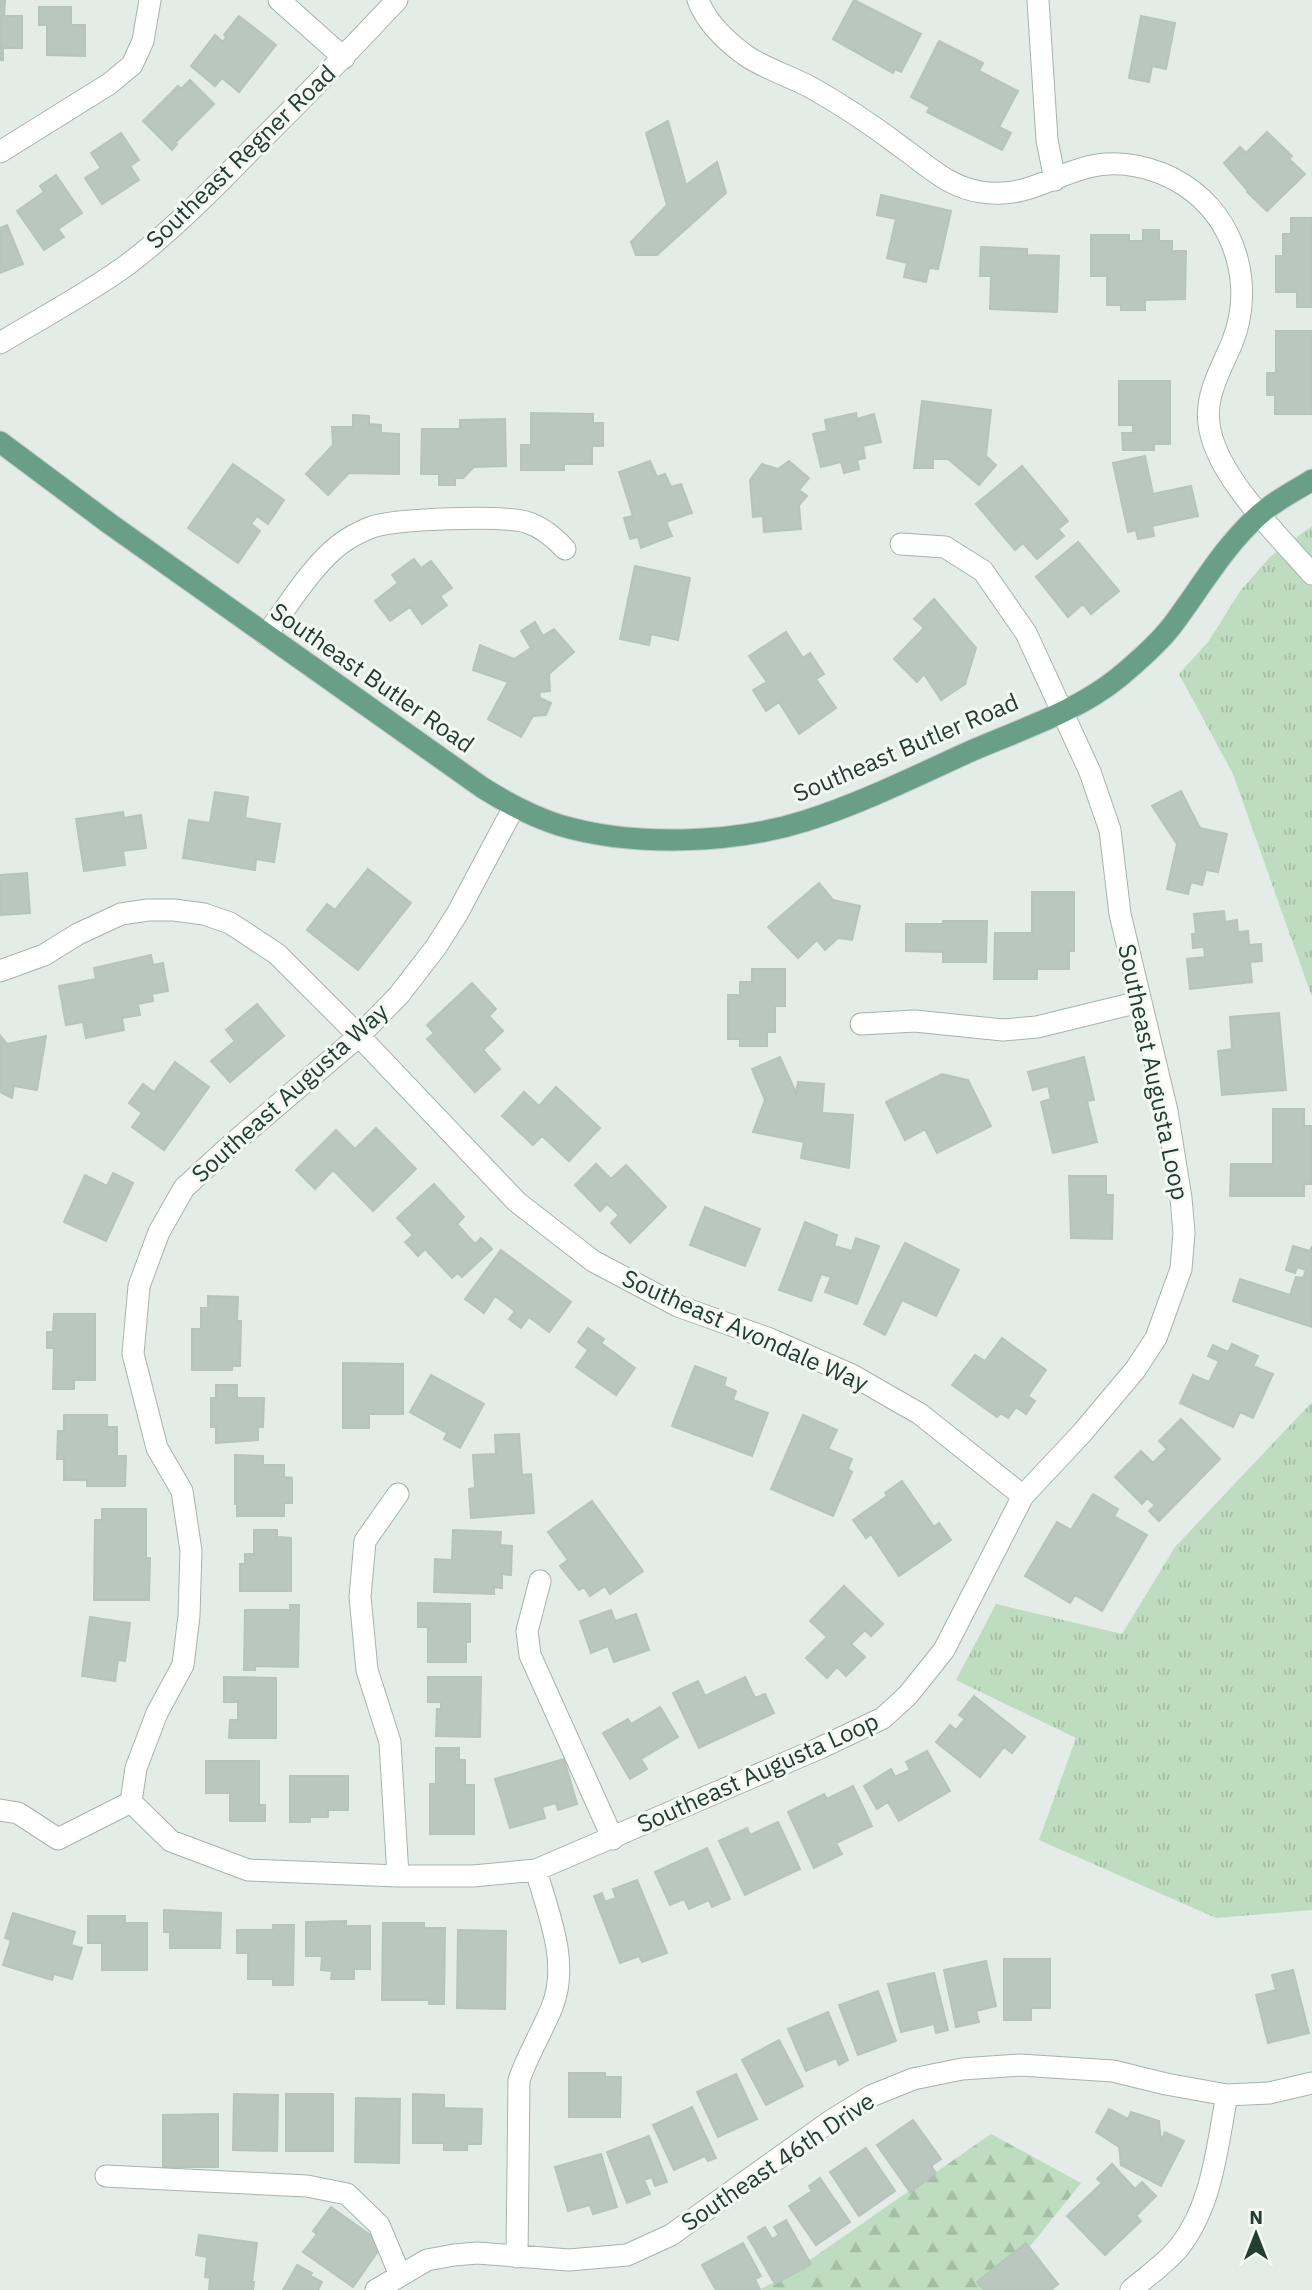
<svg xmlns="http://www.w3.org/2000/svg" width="1312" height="2290" font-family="'IBM Plex Sans',sans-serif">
	<defs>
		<pattern id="grass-tufts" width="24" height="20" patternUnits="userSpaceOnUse" patternTransform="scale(1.75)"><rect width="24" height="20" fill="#bddcc0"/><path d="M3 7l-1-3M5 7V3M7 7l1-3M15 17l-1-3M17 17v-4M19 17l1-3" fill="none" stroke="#a2bea5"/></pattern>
		<pattern id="forest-firs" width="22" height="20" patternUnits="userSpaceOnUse" patternTransform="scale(1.75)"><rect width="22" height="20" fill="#bddcc0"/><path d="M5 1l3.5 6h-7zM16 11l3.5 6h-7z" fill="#a2bea5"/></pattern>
	</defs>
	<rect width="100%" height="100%" fill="#e3ece6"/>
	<path fill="url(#grass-tufts)" d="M1312,526V997L1233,774L1179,674L1208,642L1241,590L1270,557Z
		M1312,1402V1910L1216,1918L1039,1840L1076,1738L956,1680L996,1604L1122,1634L1175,1547Z"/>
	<path fill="url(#forest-firs)" d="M991,2134L1081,2183L995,2290H758L784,2278Z"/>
	<path fill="#b9c7bf" stroke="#b6c5bc" stroke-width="2" d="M854,0L921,34L901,72L895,69L893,73L833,39Z
		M0,1H5L4,16H22V48H3V60H0Z
		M39,7H71V25H85V56L47,55V25H39Z
		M239,16L276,45L239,92L222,78L215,86L191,66L215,35L223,42L226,37L224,35Z
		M1141,16L1175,23L1166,69L1152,66L1149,82L1129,78Z
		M939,41L983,63L979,71L1018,91L999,127L1011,133L1002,150L927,112L930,107L911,97Z
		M190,80L214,104L175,143L177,144L172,150L143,121L178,86L181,89Z
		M668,121L686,185L717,162L726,193L657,255H636L631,242L667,205L646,133Z
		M1267,132L1292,156L1289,159L1305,174L1267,211L1247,192L1248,191L1224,163L1240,147L1246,153Z
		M121,133L139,160L130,166L139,180L102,204L85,178L101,168L91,153Z
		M56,175L82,213L58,229L64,237L44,250L17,211L44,192L40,186Z
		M881,195L951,211L938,269L929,268L926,282L904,277L907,263L887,258L896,219L877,215Z
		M1291,218H1312V307H1297V292H1276V256H1283V234H1291Z
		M7,225L23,264L0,273V228Z
		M1143,230H1159V241H1172V251H1186L1185,299L1145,300V310H1121V305H1107V276H1091V235H1129V241H1143Z
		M981,247L1027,249V255L1059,256L1057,312L990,309L991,276H980Z
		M1276,331H1312V414H1275V395H1267V373H1276Z
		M1119,381H1170V444H1154V450H1123L1122,433H1133V425H1119Z
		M922,401L991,410L986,456L996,465L979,485L948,459H933V468H914Z
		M531,413L593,414V423H603V446H592V464H564V470H521V445H531Z
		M856,413L857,419L874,414L881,442L863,446L865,458L857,460L859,469L844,473L841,462L821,467L813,434L827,431L825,420Z
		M353,415L369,416V424L381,425V433L399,434V474L349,473L328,495L306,474L333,445L332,427H353Z
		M505,419L506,466L474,467L463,478H455V485H439V474H421L422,429H460V420Z
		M1145,456L1153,494L1191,486L1198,516L1152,526L1154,536L1138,539L1136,530L1128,532L1113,463Z
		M650,461L657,477L665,474L671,487L681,484L692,513L666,522L672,536L641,548L638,537L630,539L624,518L633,516L619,472Z
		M789,461L809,478L799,490L807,496L799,505L801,529L764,532L763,516L753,517L750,480L762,464L778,469Z
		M233,464L284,500L268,524L257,516L251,524L260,531L238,563L188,528Z
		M1022,466L1068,521L1058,529L1064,536L1037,559L1023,543L1015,550L976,504Z
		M1078,542L1119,591L1091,614L1083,604L1068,617L1036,577Z
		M414,559L421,568L431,561L452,588L440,596L447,605L422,624L410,607L390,621L375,601L398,583L392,575Z
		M635,566L690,578L678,640L651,634L649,645L620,639Z
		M934,599L976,648L965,684L941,700L924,674L917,682L894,659L924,628L914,619Z
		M535,622L543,636L554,629L574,652L549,674L550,691L539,692L540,698L551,703L546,715L533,716L521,737L488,719L508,682L473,670L480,645L514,659L531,648L521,631Z
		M786,632L803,658L810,653L824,674L816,679L836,708L799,734L779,702L766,711L753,690L767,682L749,656Z
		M1181,791L1200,828L1227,834L1218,872L1206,870L1202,885L1191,882L1188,894L1167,889L1177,844L1152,806Z
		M215,792L248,797L245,818L280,824L274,862L256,859L255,870L183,858L189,820L210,823Z
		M123,812L124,818L141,815L146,848L123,851L125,865L84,871L76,819Z
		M368,869L411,903L358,970L307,930L327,904L335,910Z
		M27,873L30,913L0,915V875Z
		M819,883L833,900L860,906L852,940L838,938L825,950L817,940L798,958L768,927Z
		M1032,892H1074V951H1069V969H1037V979H994L995,933H1032Z
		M1224,911L1225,922L1237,920L1238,932L1248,931L1249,945L1261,944L1262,961L1250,962L1252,982L1190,989L1187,959L1205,957L1204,947L1193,948L1192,934H1196L1194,914Z
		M943,921H987L986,962H943V952L906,951V924H943Z
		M151,955L153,965L163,963L168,991L152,994L153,1001L138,1004L140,1015L122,1018L124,1030L86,1038L83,1022L66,1025L59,986L96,979L94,968Z
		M752,969H785V1006H775V1032H767V1046H740V1039H728V995H740V982H752Z
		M472,983L496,1009L489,1016L503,1031L483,1050L500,1069L475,1092L427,1039L434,1033L427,1025Z
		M257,1004L284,1036L230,1082L211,1061L235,1041L226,1030Z
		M1279,1013L1286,1090L1222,1095L1218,1051L1232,1049L1230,1017Z
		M0,1035L7,1044L46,1036L37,1090L14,1086L12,1098L0,1092Z
		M780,1057L796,1093L798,1082L824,1084L822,1113L853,1115L849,1168L801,1158L804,1142L753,1132L765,1100L752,1069Z
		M1084,1057L1094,1100L1087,1101L1097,1142L1053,1153L1041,1102L1051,1099L1048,1086L1033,1090L1028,1072Z
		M175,1062L209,1087L164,1150L132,1127L142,1113L129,1103L143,1084L154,1092Z
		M942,1074L968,1080L991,1126L937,1153L925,1129L905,1140L886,1102Z
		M556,1087L600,1128L569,1161L542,1136L533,1145L502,1116L524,1092L539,1106Z
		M1273,1109H1304V1126H1312V1184H1304V1196H1230L1231,1164H1273Z
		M376,1128L416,1169L373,1211L333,1170L315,1189L296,1170L336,1130L355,1149Z
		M596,1164L611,1179L626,1165L666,1207L630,1243L611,1223L619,1215L607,1204L600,1211L575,1185Z
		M113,1173L133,1183L106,1241L64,1222L85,1175L107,1186Z
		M1069,1176H1106V1195H1113L1112,1239L1071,1238Z
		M434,1184L464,1217L457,1224L475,1244L481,1238L492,1249L462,1277L458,1273L452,1278L425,1249L418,1256L405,1242L413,1235L397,1218Z
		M705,1207L760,1229L745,1266L690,1245Z
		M805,1222L837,1235L834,1246L852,1251L856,1238L879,1246L857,1304L825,1292L831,1277L821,1274L811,1301L779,1290Z
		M905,1243L959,1270L936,1316L902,1300L885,1335L864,1324Z
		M1293,1246L1310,1251L1312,1246V1327L1233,1301L1240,1279L1290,1295L1296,1277L1303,1278L1306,1270L1297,1267L1295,1273L1286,1270Z
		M501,1250L571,1302L549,1332L529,1317L521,1328L509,1319L515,1311L495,1296L484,1313L465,1299Z
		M208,1296L238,1297L237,1321H241L240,1366H232V1370H192V1329H201V1308H208Z
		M54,1314H95V1380H74V1389H53L54,1348H47V1332H53Z
		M588,1328L604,1339L601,1343L635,1368L616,1395L576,1367L588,1350L578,1342Z
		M1002,1338L1046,1370L1028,1396L1035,1401L1026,1414L1016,1407L1008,1418L1001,1413L997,1417L952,1385L975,1355L985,1361Z
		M1232,1344L1258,1356L1253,1366L1273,1374L1253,1418L1240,1412L1233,1427L1180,1403L1193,1375L1209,1382L1219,1361L1208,1356L1213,1345L1228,1352Z
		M343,1363L403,1364V1414H369V1428H343Z
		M695,1366L726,1378L724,1386L736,1391L733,1400L768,1413L752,1456L672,1426Z
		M431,1375L484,1404L460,1448L444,1439L447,1433L410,1412Z
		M216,1385H237V1398H264L263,1427H258V1440L216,1443V1427H211V1398H216Z
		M64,1415H107V1427H117V1456H126L125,1486H87V1480H64V1459H57L58,1431H64Z
		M803,1415L837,1430L828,1449L852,1459L848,1469L852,1472L833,1516L771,1489Z
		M1181,1419L1220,1459L1159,1521L1149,1511L1155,1505L1147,1498L1142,1504L1115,1477L1141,1451L1153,1463L1167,1449L1159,1441Z
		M519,1434L522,1475L531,1474L534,1513L471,1518L469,1489L475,1488L473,1455L496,1454L495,1435Z
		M235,1455L263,1456V1465H284V1477L292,1478V1503H284V1516H237V1504H235Z
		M902,1481L934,1527L939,1523L951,1540L899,1576L871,1534L866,1538L853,1520L887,1496L885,1493Z
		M1093,1494L1118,1509L1114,1516L1147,1535L1102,1611L1075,1595L1070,1603L1025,1576L1057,1522L1071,1530Z
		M592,1501L643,1571L610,1594L605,1586L590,1596L584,1587L579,1590L560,1566L568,1560L548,1532Z
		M102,1509H146V1558H150L149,1600H94L95,1520H102Z
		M254,1530H277V1537L291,1538V1591H240V1564H245V1554H254Z
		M453,1530L501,1532L500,1545L512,1546L511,1575L502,1574V1588L494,1587V1594L434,1592L435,1559L452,1560Z
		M844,1586L883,1624L871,1636L865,1630L851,1644L865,1657L846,1676L837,1667L827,1678L806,1658L827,1637L810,1621Z
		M418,1603L470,1604V1642H466V1662H428V1627H418Z
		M290,1605H299L298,1667L255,1666V1670H244L245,1610H290Z
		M611,1610L615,1621L636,1614L649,1650L614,1662L608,1646L591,1653L580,1621Z
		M90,1617L130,1623L125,1661L118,1660L115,1681L82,1676Z
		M224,1677L276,1678V1738H229L230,1720H238V1702H224Z
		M428,1677H481L480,1737L436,1736L437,1709H441V1702H428Z
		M745,1677L755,1698L765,1694L774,1713L699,1748L673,1693L698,1681L705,1696Z
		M974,1696L1025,1737L1012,1753L1004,1747L980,1777L936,1742L950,1725L956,1730L965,1719L959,1715Z
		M660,1707L678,1737L641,1759L647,1769L630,1779L603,1733L628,1719L631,1724Z
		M436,1748H459V1760H465V1785H474V1834H430V1784H436Z
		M927,1751L950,1791L899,1821L888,1802L877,1809L864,1786L891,1769L895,1777L910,1770L906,1762Z
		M564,1759L577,1804L558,1810L556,1803L542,1807L545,1818L510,1828L495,1779Z
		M206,1761H259V1805H265V1821H230V1793H206Z
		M290,1776H348V1810H328V1817H310V1822H290Z
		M853,1786L872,1826L836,1843L842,1854L814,1868L788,1812L824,1794L827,1799Z
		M778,1822L800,1869L745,1895L719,1841L747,1828L750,1835Z
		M707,1848L730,1899L712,1907L709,1900L689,1909L684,1899L670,1905L655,1872Z
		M637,1880L667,1953L642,1962L639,1956L620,1963L594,1896L602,1893L605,1902L616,1898L613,1889Z
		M164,1910L221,1913L220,1948H170V1932H164Z
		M13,1913L75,1932L71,1945L82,1948L72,1979L54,1974L52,1980L3,1965L11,1940L5,1938Z
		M88,1916H125V1923H147V1970H102V1943H88Z
		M346,1921V1926H370V1969H354V1979H331L332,1971L321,1970L322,1956H306V1922Z
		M383,1923H424V1928H445L444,2004H429V2000H382Z
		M273,1925H294L293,1985H273V1979H248V1953H237V1930H273Z
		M458,1930L506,1931L505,2009L457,2008Z
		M1004,1959H1050V2008H1031V2020H1004Z
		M986,1961L996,2006L976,2011L979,2022L956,2027L944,1970Z
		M1293,1970L1309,2033L1268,2043L1256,1995L1276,1990L1272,1975Z
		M934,1973L948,2030L936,2033L934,2024L901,2032L888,1984Z
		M878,1991L896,2041L858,2055L839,2005Z
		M828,2012L848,2060L839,2065L836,2058L806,2071L788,2029Z
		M779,2040L803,2086L766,2105L742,2060Z
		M569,2073H605V2077H621L620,2117H569Z
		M736,2074L757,2119L718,2137L697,2092Z
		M234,2094L278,2095L277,2151L233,2150Z
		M286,2094H333V2151H286Z
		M413,2094L444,2095V2108L482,2109L481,2144H467V2150H444V2143H413Z
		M356,2098L400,2099L399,2163L355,2162Z
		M692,2107L716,2158L708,2161L705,2156L674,2170L653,2125Z
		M1109,2109L1128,2119L1131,2112L1159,2121L1161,2141L1165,2132L1184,2141L1161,2186L1121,2165L1119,2147L1096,2132Z
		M218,2114V2167H163V2115Z
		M913,2120L941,2159L931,2166L936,2173L910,2192L877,2145Z
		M649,2136L667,2182L655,2186L652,2177L644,2180L650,2194L627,2203L607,2152Z
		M866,2148L895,2191L859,2216L830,2172Z
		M601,2154L617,2207L593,2214L590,2205L568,2211L555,2167Z
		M1112,2164L1135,2189L1142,2182L1156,2196L1136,2216L1141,2221L1105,2255L1067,2216L1102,2183L1097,2179Z
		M820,2178L850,2222L816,2245L789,2206L812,2191L809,2186Z
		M331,2207L383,2244L353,2287L303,2252L317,2234L313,2231Z
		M786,2220L811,2264L775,2284L748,2237L765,2227L772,2239L779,2235L774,2227Z
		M199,2235L257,2243L252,2282H254L253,2290H209L210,2278L205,2277L207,2257L196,2255Z
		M743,2243L761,2276L755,2279L760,2290H716L702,2265Z
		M1026,2243L1058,2284L1051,2290H984L977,2282Z
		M297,2265L312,2273L310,2276L322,2282L318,2290H283Z"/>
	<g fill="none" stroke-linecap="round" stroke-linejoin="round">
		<defs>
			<path id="minor" d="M279,0L344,58
				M698,0C706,22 726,41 745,55C765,69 790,76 812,88C844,106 875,127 904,149C929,167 949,187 981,192C1024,199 1049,177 1088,167C1120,159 1156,167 1184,185C1236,219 1255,286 1232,343C1221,369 1205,395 1209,424C1215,475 1278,535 1312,574
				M1038,0L1047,140L1055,180
				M0,152L109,84L132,65L143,41L150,0
				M0,343C43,317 87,294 127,265C174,229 215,187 256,145C304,98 351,49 397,0
				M266,635C288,606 315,560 346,540C354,535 366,529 375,526C401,519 500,515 526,522C542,527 554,537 565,549
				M0,971L44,955L78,934L121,914L148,910H174L204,914L230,923L277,954L359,1036L517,1202L593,1261L678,1306L770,1339L852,1375L920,1414L1023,1496
				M861,1024L915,1021L1003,1030L1037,1027L1139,1002
				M540,1581L527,1631L530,1655L613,1839
				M131,1802L171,1841L248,1870L398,1876H473L536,1870L820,1748L883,1718L908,1695L944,1650L1023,1496L1082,1433L1135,1370L1156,1338L1181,1269L1184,1233L1181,1198L1167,1111L1120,914L1110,830L1090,772L1026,633L983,571L945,547L901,544
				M131,1802L136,1768L157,1713L183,1665L189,1616L191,1551L182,1491L157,1448L133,1354L139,1286L159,1232L184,1188L232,1144L359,1036L399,995L436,947L457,914L514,807
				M0,1810L18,1813L58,1839L131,1802
				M398,1876L390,1742L367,1670L360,1597L365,1541L398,1494
				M106,2176L307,2186L347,2194L379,2225L400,2275
				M517,2257L519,2080C528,2054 542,2032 552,2007C570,1963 548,1913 536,1870
				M376,2290L427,2260L454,2255L477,2253L569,2260L627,2255L671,2235L829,2122L871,2096L913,2079L962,2069L1020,2065L1113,2071L1166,2084L1227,2095L1269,2093L1312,2083
				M1131,2290C1147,2276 1167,2263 1180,2246C1213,2203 1217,2146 1227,2095"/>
			<path id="major" d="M0,442L110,524L483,788C507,803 531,816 559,825C632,847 732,844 805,821C862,803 916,776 971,751C1019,730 1076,712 1118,678C1136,663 1156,646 1171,627C1200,589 1223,547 1259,515C1274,501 1295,491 1312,480"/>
		</defs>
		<use href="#minor" stroke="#a6b4ac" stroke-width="23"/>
		<use href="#major" stroke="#c2c9c5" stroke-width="23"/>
		<use href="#minor" stroke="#fff" stroke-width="21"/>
		<use href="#major" stroke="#6a9f87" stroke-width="21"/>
	</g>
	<g text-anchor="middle" stroke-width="6" stroke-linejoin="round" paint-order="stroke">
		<g font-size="24" fill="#243d31" stroke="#f4f9f5">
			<text transform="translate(241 157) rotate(-44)" y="8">Southeast Regner Road</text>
			<text transform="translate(372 678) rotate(35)" y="8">Southeast Butler Road</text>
			<text transform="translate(906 748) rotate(-23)" y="8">Southeast Butler Road</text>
			<text transform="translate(1153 1072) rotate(78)" y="8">Southeast Augusta Loop</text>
			<text transform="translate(290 1093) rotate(-42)" y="8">Southeast Augusta Way</text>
			<text transform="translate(745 1331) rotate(24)" y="8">Southeast Avondale Way</text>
			<text transform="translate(758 1773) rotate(-24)" y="8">Southeast Augusta Loop</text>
			<text transform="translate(778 2162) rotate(-34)" y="8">Southeast 46th Drive</text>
		</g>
	</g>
	<g transform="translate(1256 2234)" stroke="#f4f9f5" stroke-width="5" paint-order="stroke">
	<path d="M0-5L12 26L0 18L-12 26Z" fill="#243d31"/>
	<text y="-10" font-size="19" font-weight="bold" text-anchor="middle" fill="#243d31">N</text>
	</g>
</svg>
